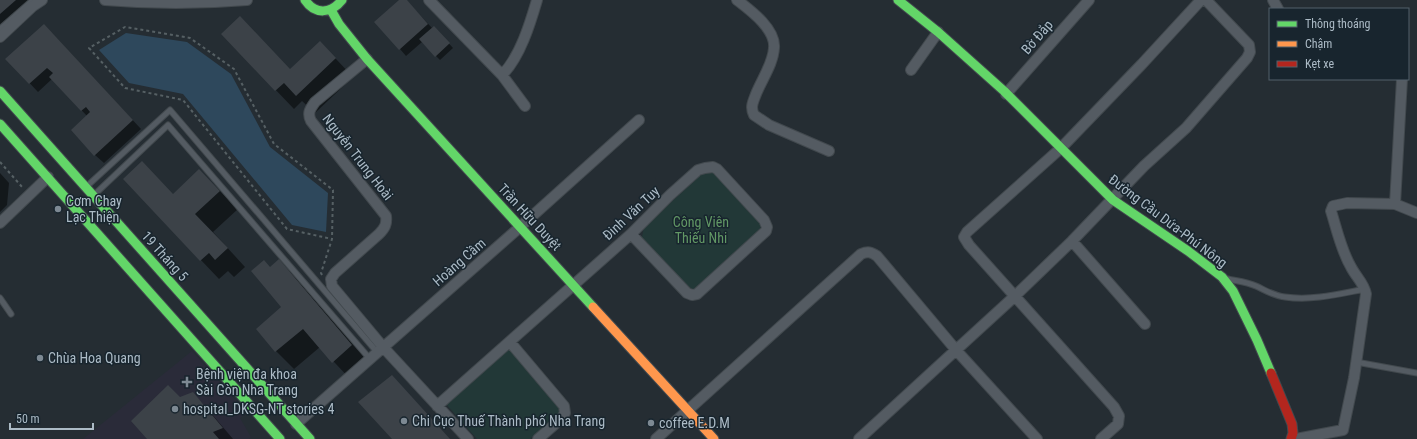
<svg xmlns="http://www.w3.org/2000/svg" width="1417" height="439" font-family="'Roboto Condensed',sans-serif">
	<rect width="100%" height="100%" fill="#252d33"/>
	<path fill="#2a2b39" d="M192,351L247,413L240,418L251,437L249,439H83Z"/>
	<path fill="#223837" d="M707,171L714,173L762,225L759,231L695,290H689L642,237L644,227L702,174Z
		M509,349L561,409L559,413L530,439H477L446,404Z"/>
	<path fill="#2e485c" d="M126,33L187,42L231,74L270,147L328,193L326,232L292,225L183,94L129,83L99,50Z"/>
	<path fill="#0007" d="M0,0H34L0,30Z
		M401,0H406L432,28L434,27L453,48L440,60L422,42L406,56L400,49Z
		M52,33L141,129L104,163L95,155L87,116L52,79L38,92L7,59Z
		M222,34L290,70L320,42L353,77L315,113L302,101L294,109Z
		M199,170L238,209L213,232L245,267L234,277L228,271L219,279L124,179L173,195Z
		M0,173L9,183L7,205L0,212Z
		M279,261L297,279L370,364L351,380L320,347L294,369L276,351L257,329L283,307L271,268Z
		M193,394L205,406L233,439H149L180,398Z"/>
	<path fill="#3c4248" d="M0,0H16L0,14Z
		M399,0H407L428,24L399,50L374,22Z
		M240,16L290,69L320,41L336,58L296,96L284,83L275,91L221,34Z
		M44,24L133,120L94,156L71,130L90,112L86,107L81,111L49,77L53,73L47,68L29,84L5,59Z
		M434,26L450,43L435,57L419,39Z
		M142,161L173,194L199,169L220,191L195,214L228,248L215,260L209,253L200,261L123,179Z
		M279,259L352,345L332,363L303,329L275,352L256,329L281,307L251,271L264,260L270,267Z
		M392,375L450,439H392L358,402Z
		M168,385L180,397L193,392L223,428L213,432L219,439H147L131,421Z"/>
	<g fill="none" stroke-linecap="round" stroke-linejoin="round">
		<defs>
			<path id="lane" d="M0,29L33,0
				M86,187L170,110L377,352
				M94,195L168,125L370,359
				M1228,279C1237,281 1247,282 1256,286C1265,290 1274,296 1285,297C1312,301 1339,294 1365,289
				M0,298L11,314
				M1356,362L1417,373"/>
			<path id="street" d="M105,0C153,4 199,4 247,0
				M429,0L502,75C520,57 530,24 537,0
				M737,0C750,10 776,29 774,48C773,64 762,79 756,94C753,102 750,107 754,115L769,125L829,151
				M1273,0L1278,9
				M0,37L33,6L42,0
				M367,59L315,102C310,109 307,113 311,121L386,216C387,224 385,228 379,234L335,273L331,279L332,286L383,347L468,439
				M911,70L938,32
				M502,75L525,106
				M1402,79L1395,204L1417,213
				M1006,94L1089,0
				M0,223L48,177
				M1072,241L1145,324
				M510,342L564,406L565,413L562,418L538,439
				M437,406L631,234L670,195L698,170L705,168L713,167L717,169L764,220L767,227L766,231L697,294L692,295L687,293L631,234
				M296,424L520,227L639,120
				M656,439L861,254C868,251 871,252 877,256L956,350L1015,296L1072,241L1144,166L1186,128L1247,58L1250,52L1249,45L1206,0
				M859,439L956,350L1037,439
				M1101,439L1118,424L1119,416L1114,407L969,245L964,237L967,232L1061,148L1142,64L1201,0
				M1296,439L1343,430L1354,378L1366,294C1364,283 1356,277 1351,267C1341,250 1337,230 1331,211L1333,206L1347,203L1395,204"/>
			<path id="fast" d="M305,0C315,15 331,14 342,0
				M898,0L938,32L1004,91L1113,200L1188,251L1222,277L1233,291L1257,340L1271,373
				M331,10L339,24L367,59L593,307
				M0,91L310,439
				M0,124L280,439"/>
			<path id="slow" d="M593,307L714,439"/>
			<path id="jam" d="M1271,373L1292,424L1293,433L1291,439"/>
		</defs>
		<use href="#lane" stroke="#42494e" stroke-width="7"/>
		<use href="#street" stroke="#42494e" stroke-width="12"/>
		<use href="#fast" stroke="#42494e" stroke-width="11"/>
		<use href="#slow" stroke="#42494e" stroke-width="11"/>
		<use href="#jam" stroke="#42494e" stroke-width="11"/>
		<path stroke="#566064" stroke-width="2" stroke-dasharray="3 3" stroke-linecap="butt" d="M0,162L23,188
			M322,275L321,273L332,239L333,190L274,144L234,69L190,38L125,27L89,48L125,88L183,100L287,229L332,239"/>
		<use href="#lane" stroke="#545b62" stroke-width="5"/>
		<use href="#street" stroke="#545b62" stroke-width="10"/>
		<use href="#fast" stroke="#63d668" stroke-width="9"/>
		<use href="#slow" stroke="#ff974d" stroke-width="9"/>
		<use href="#jam" stroke="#b3261e" stroke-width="9"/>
	</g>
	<g fill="#7d8993" stroke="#18252e" stroke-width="1.5">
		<circle cx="58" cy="209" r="4"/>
		<circle cx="40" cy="358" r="4"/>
		<path d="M185 376h4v4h4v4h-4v4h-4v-4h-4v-4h4z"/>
		<circle cx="175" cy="409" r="4"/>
		<circle cx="404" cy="421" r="4"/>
		<circle cx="651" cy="423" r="4"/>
	</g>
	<g text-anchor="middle" stroke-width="3" stroke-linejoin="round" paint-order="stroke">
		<g font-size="14" fill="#acbbc6" stroke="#18252e">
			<text transform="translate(1037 37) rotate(-49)" y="5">Bờ Đắp</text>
			<text transform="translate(358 157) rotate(52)" y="5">Nguyễn Trung Hoài</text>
			<text transform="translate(631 213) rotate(-43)" y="5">Đinh Văn Tuy</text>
			<text transform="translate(530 217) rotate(47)" y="5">Trần Hữu Duyệt</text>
			<text transform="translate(1168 221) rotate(37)" y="5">Đường Cầu Dứa-Phú Nông</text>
			<text transform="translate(165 256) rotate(48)" y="5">19 Tháng 5</text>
			<text transform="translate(459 262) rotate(-41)" y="5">Hoàng Cầm</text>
		</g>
		<g font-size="14" fill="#acbbc6" stroke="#18252e" text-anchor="start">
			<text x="66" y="206">Cơm Chay<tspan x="66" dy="16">Lạc Thiện</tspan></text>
			<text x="48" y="363">Chùa Hoa Quang</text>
			<text x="196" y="379">Bệnh viện đa khoa<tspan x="196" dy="16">Sài Gòn Nha Trang</tspan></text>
			<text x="183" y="414">hospital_DKSG-NT stories 4</text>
			<text x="412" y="426">Chi Cục Thuế Thành phố Nha Trang</text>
			<text x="659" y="428">coffee E.D.M</text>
		</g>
		<g font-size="14" fill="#629865" stroke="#18252e">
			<text x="701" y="227">Công Viên<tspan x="701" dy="16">Thiếu Nhi</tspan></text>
		</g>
	</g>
	<rect x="1269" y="8" width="140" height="72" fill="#18252e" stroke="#53616b"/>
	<rect x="1277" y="21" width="20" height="6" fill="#63d668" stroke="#53616b"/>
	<text x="1305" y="28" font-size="12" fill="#acbbc6">Thông thoáng</text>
	<rect x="1277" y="41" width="20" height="6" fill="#ff974d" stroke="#53616b"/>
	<text x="1305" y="48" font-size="12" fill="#acbbc6">Chậm</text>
	<rect x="1277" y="61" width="20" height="6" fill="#b3261e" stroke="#53616b"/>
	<text x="1305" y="68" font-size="12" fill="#acbbc6">Kẹt xe</text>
	<path d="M10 423v6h83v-6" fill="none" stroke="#acbbc6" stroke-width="2"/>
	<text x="16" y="423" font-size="12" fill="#acbbc6" stroke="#18252e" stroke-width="3" paint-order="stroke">50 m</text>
</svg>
